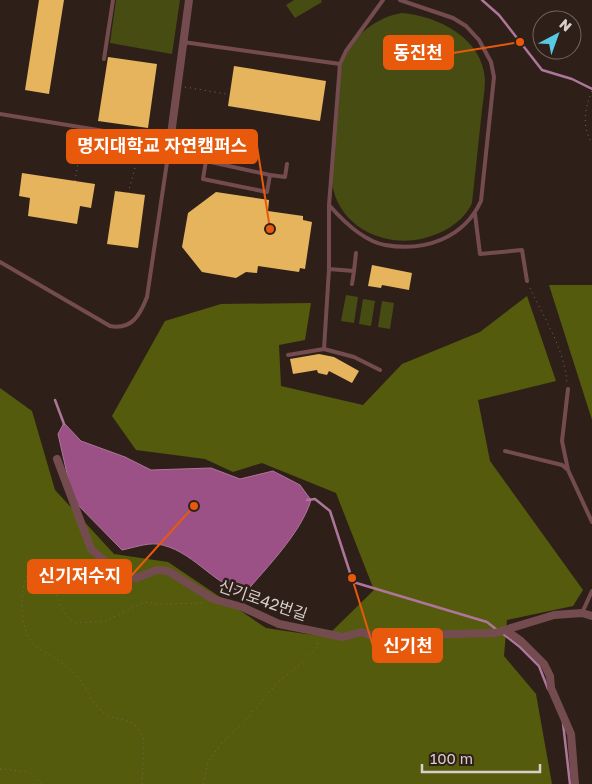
<svg xmlns="http://www.w3.org/2000/svg" width="592" height="784" font-family="'Golos Text','Noto Sans KR',sans-serif">
	<rect width="100%" height="100%" fill="#2e2019"/>
	<path fill="#474c12" d="M116,0H180L172,54L110,43Z
		M294,0H321L322,2L295,18L286,5Z
		M402,13C438,16 483,38 485,80C485,93 482,106 481,119C478,147 475,175 472,203C463,223 442,234 421,239C382,247 338,226 332,183C329,166 336,133 338,114C340,99 339,71 344,58C355,34 377,17 402,13Z
		M346,295L358,297L354,323L341,321Z
		M363,299L375,301L371,326L359,324Z
		M382,301L394,303L390,329L378,327Z"/>
	<path fill="#555b0c" d="M549,285H592V420Z
		M527,296L556,381L478,400L490,461L583,590L573,606L507,620L504,656L536,694L552,784H0V388L32,411L55,490L114,554L168,562L266,628L326,637L374,590L336,493L262,463L233,472L205,459L136,450L112,416L165,321L221,304L311,303L305,340L279,345L281,386L363,405L402,364L480,332Z"/>
	<path fill="#9b5086" stroke="#ae769a" d="M64,423L81,441L125,457L151,470L211,468L240,479L273,471L300,485L311,500C301,533 267,567 245,593C212,584 192,549 157,544C146,543 132,548 122,550L73,500L58,434Z"/>
	<g fill="none" stroke-linecap="round" stroke-linejoin="round">
		<path stroke="#ae769a" stroke-width="2.5" d="M482,0L499,15L542,70L572,79L592,89
			M55,400L64,424
			M307,500L315,499L330,511L353,582L487,622L497,630
			M502,633L520,647L539,666L548,689
			M563,723L570,784"/>
	</g>
	<path fill="#e5b45d" d="M39,0H64L49,94L25,90Z
		M108,57L157,64L148,128L98,121Z
		M234,66L326,81L320,121L228,106Z
		M22,173L95,184L91,208L80,206L77,224L28,216L30,198L19,196Z
		M115,191L145,195L138,248L107,244Z
		M216,192L269,200L268,211L303,216V220L312,222L305,269L300,268L299,272L258,266L257,273L246,272L236,278L202,272L182,247L188,213Z
		M372,265L412,273L409,290L382,285L381,288L368,286Z
		M319,354L334,357L359,371L352,383L329,371L327,375L318,373L317,370L293,374L290,359Z"/>
	<g fill="none" stroke-linecap="round" stroke-linejoin="round">
		<path stroke="#746862" stroke-width="1" stroke-dasharray="1 4" stroke-linecap="butt" d="M185,87L226,94
			M592,91C584,111 582,124 592,144
			M75,181L83,133
			M128,193L142,143
			M530,288C544,318 564,348 567,383
			M0,769L29,772L42,784
			M142,784L144,741C135,712 119,725 103,712C91,702 85,684 73,672C45,646 24,654 22,608C22,595 22,586 28,574L40,572L52,582L63,612L74,623L105,621L145,602L161,604L202,603
			M203,784L208,762L221,744L246,720L276,684L304,661L318,646V640"/>
		<path stroke="#744c50" stroke-width="4" d="M383,0L346,51L340,64L329,205C343,221 363,241 385,245C425,252 464,238 481,201L494,77L491,62L479,40L466,26L453,18L400,0
			M183,42L340,64
			M104,59L113,0
			M0,114L208,148L203,179L267,192L270,175L206,161
			M270,175L285,177L287,164
			M329,205V269L324,349L354,357L380,370
			M475,214L480,254L522,250L527,281
			M0,262L110,326C132,330 140,315 147,297L170,142
			M329,269L354,271L356,253
			M352,284L354,271
			M288,355L324,349
			M568,389L562,441L568,470
			M505,451L562,465L568,470L592,522
			M582,613L592,591"/>
		<path stroke="#744c50" stroke-width="8" d="M170,142L189,0
			M57,459L91,549L114,569L136,578L157,570L168,571L213,599L242,607L279,624L343,637L362,632L391,643L412,635L495,633L554,615L582,613L592,616
			M507,631L521,641L544,664L550,676L551,688L571,734L575,784"/>
	</g>
	<g text-anchor="middle" stroke-width="5" stroke-linejoin="round" paint-order="stroke">
		<g font-size="16" fill="#d9cfca" stroke="#2e2019">
			<text transform="translate(263 600) rotate(19)" y="6">신기로42번길</text>
		</g>
	</g>
	<path fill="none" stroke="#e8590c" stroke-width="2" d="M520 42L453 53M270 229L257 146M194 506L131 576M352 578L373 646"/>
	<g fill="#e8590c" stroke="#2e2019" stroke-width="2">
		<circle cx="520" cy="42" r="5"/>
		<circle cx="270" cy="229" r="5"/>
		<circle cx="194" cy="506" r="5"/>
		<circle cx="352" cy="578" r="5"/>
	</g>
	<g fill="#e8590c" stroke="#e8590c" stroke-width="2">
		<rect x="384" y="36" width="69" height="33" rx="5"/>
		<rect x="67" y="130" width="190" height="33" rx="5"/>
		<rect x="28" y="560" width="103" height="33" rx="5"/>
		<rect x="373" y="629" width="69" height="33" rx="5"/>
	</g>
	<g font-size="18" text-anchor="middle" font-weight="bold" fill="#fff">
		<text x="418" y="59">동진천</text>
		<text x="162" y="152">명지대학교 자연캠퍼스</text>
		<text x="80" y="582">신기저수지</text>
		<text x="408" y="652">신기천</text>
	</g>
	<g transform="translate(557 35) rotate(41)"><circle r="24" fill="#2e2019" stroke="#726660"/>
	<path d="M0-4L9 19L0 12L-9 19Z" fill="#58c9e3"/>
	<text y="-8" font-size="14" font-weight="bold" text-anchor="middle" fill="#d9cfca">N</text>
	</g>
	<path d="M422 764v8h118v-8" fill="none" stroke="#d9cfca" stroke-width="2.5"/>
	<text x="430" y="764" font-size="15" fill="#d9cfca" stroke="#2e2019" stroke-width="4" paint-order="stroke">100 m</text>
</svg>
